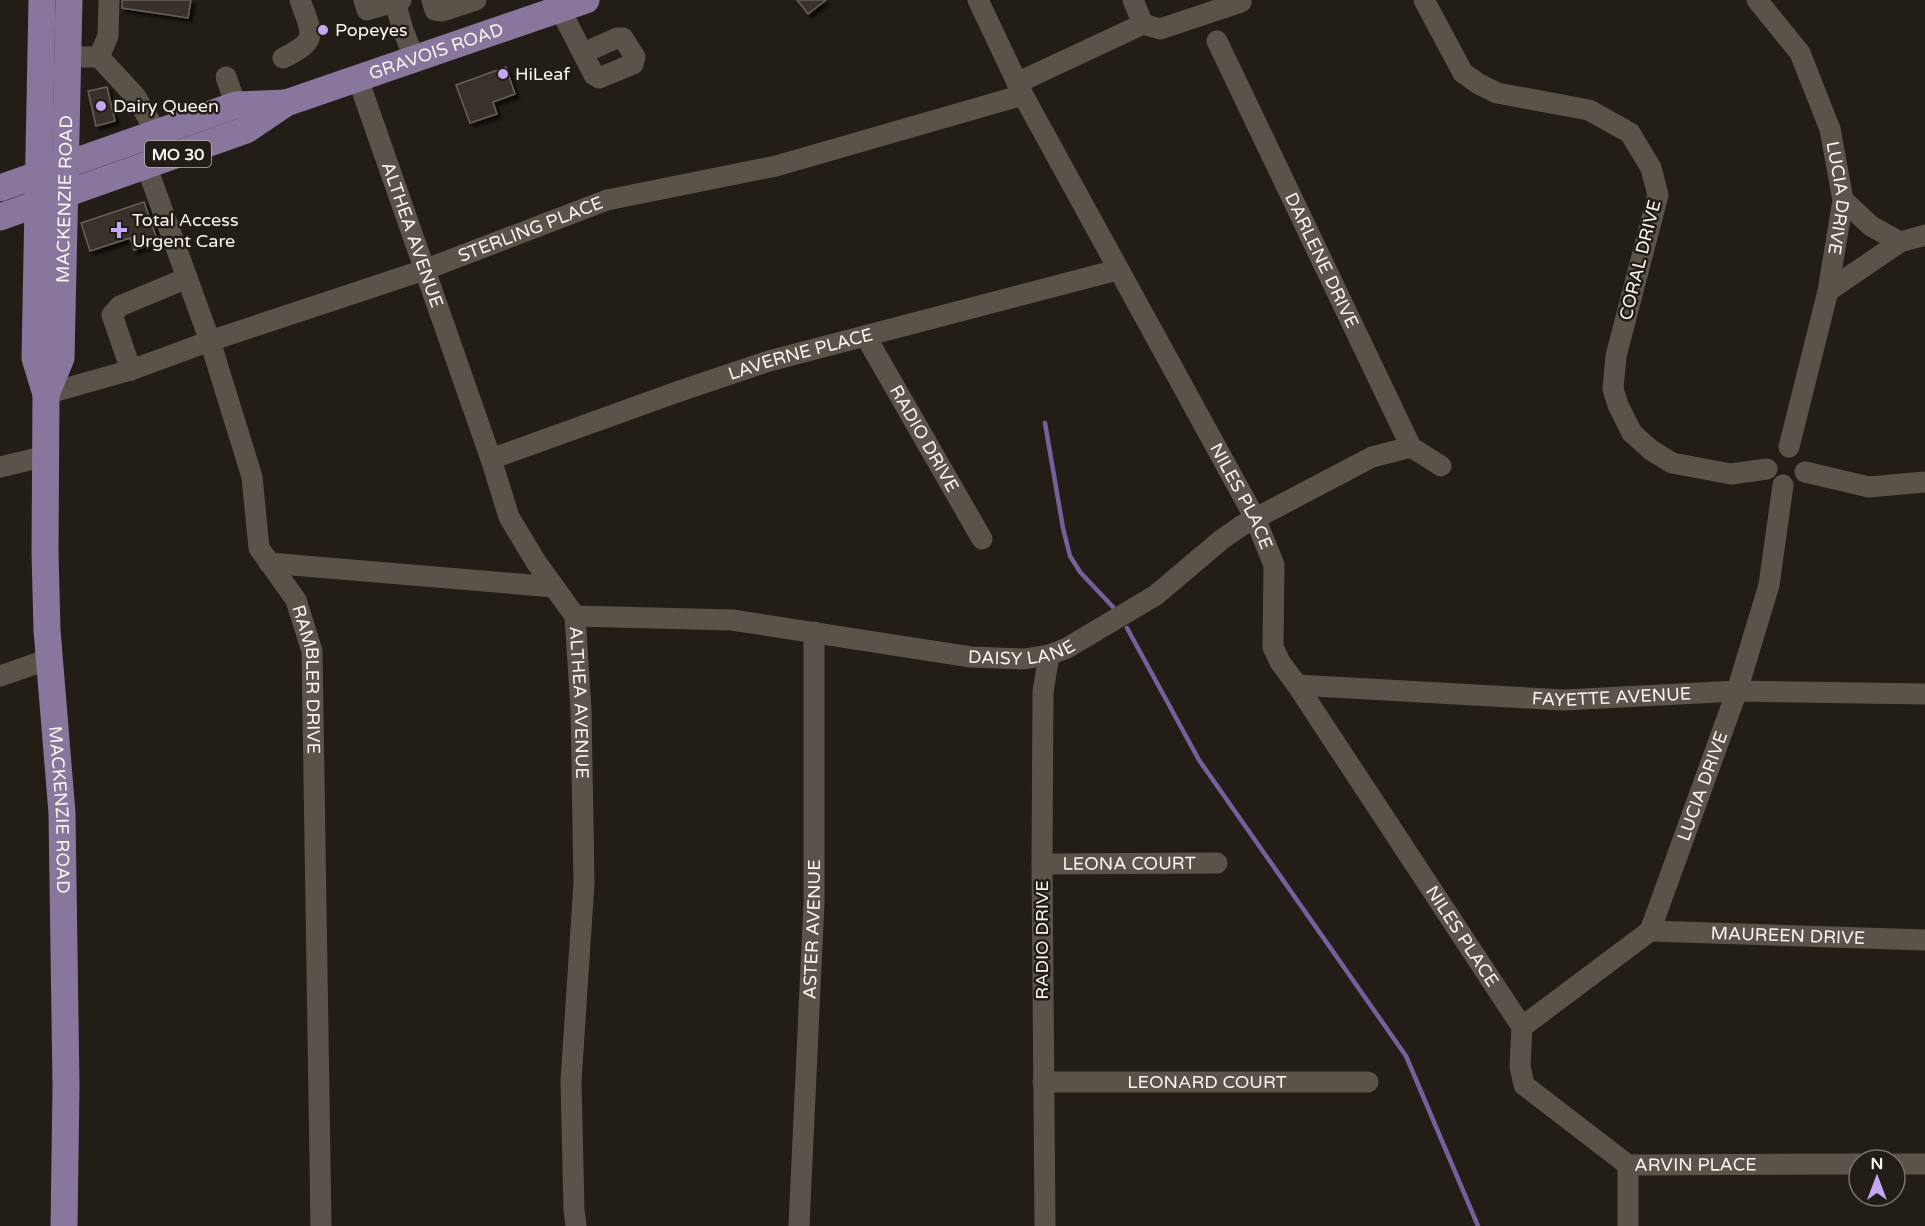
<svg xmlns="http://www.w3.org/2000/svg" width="1925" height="1226" font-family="'Varela Round',sans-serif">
	<defs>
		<filter id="shadow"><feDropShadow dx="4" dy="4" stdDeviation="1.5" flood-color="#0009"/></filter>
	</defs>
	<rect width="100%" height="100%" fill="#221d16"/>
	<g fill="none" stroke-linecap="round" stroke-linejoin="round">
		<path stroke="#76609b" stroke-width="4.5" d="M1045,423L1063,528L1070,556L1080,572L1113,607
			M1127,628L1199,760L1406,1056L1478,1226"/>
	</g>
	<path fill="#38322b" stroke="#686159" stroke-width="1.5" filter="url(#shadow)" d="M122,0H191L188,18L122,8Z
		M797,0H826L808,14Z
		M506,67L515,94L493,102L497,114L470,123L456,85Z
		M107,87L115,121L96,126L88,91Z
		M144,202L158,242L134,250L130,238L90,251L81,223Z"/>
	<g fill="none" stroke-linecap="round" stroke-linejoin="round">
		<g stroke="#59534a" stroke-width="21">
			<path d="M364,0L367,10L395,2L394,0"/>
			<path d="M401,0L395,2L403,30L414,58"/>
			<path d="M432,0L435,10L442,11L476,0"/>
			<path id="s1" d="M978,0L1023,95L1255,518L1274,565L1273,647L1280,662L1297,685L1522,1027L1520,1066L1524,1085L1628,1165L1859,1164"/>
			<path d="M1424,0L1463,73L1479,84L1497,93L1589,110L1630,133L1651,168L1658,195L1616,356L1613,389L1618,405L1632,433L1651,450L1672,463L1731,474L1767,469"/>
			<path id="s2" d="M1757,0L1800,53L1830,129L1843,200L1828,291L1789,447"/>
			<path d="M560,9L594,75L599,78L633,64L635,57L623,38H617L583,53"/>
			<path d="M1143,24L1160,29L1241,2"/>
			<path id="s3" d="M1217,41L1411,447L1441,466"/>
			<path d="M67,57H99L108,36L109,0"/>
			<path d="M99,57L136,97L156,132"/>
			<path d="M283,58C320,40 312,34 300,0"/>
			<path d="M226,77L236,105"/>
			<path id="s4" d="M358,79L491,459L509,517L536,562L575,616L581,709L584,883L571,1081L574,1210L576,1226"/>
			<path d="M1017,83L1143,24L1133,0"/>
			<path id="s5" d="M146,165L210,341L252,477L259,548L296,600L312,651L321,1226"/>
			<path d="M1843,200L1871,226L1900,242"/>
			<path d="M1828,291L1900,242L1925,235"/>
			<path id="s6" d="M866,337L982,539"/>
			<path d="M131,370L112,315L120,306L187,278"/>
			<path id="s7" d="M46,394L131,370L210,341L424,270L607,200L776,166L1023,95"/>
			<path id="s8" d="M491,459L677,392L769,361L1117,270"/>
			<path d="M0,467L46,456"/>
			<path d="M1805,472L1869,487L1925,482"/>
			<path d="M269,563L554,587"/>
			<path id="s9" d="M575,616L732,620L971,657L1024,659L1049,655L1067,648L1156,595L1221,540L1241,526L1372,457L1411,447"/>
			<path d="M0,676L49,659"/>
			<path id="s10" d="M1297,685L1564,700L1737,691L1925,694"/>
			<path id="s11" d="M1042,864L1217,863"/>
			<path id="s12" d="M1650,931L1925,940"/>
			<path id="s13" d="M1522,1027L1650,931L1737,691L1769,585L1783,485"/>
			<path id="s14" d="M1043,1082H1368"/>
			<path d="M1895,1164H1925"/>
			<path d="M1628,1165V1226"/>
			<path id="s15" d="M799,1226L814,902V632"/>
			<path d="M1045,1226L1042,864L1043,692L1049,655"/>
		</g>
		<g stroke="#88769d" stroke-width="27">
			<path id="s16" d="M42,0L35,358L46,394L45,553L47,630L62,813L66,1086L64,1226"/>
			<path d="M0,188L236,105L285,103"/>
			<path id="s17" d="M0,217L246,130L286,103L586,0"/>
			<path id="s18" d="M46,394L61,358L69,0"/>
		</g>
	</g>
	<g fill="#c3a7f2" stroke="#221d16" stroke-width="2">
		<circle cx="323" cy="30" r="6"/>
		<circle cx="503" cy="74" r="6"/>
		<circle cx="101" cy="106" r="6"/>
		<path d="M116 221h6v6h6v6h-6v6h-6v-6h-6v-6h6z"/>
	</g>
	<g text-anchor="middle" stroke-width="5" stroke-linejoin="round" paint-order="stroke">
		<rect fill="#221d16" stroke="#b8b4ae" stroke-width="1.5" x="145" y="141" width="66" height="26" rx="4.5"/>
		<g font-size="16" font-weight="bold" fill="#f8f4ef">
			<text x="178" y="160">MO 30</text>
		</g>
		<g font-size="18" fill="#f8f4ef" stroke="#221d16" text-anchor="start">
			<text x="335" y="36">Popeyes</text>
			<text x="515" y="80">HiLeaf</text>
			<text x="113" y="112">Dairy Queen</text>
			<text x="132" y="226">Total Access<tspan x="132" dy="21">Urgent Care</tspan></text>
		</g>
		<g font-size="18" fill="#f8f4ef" stroke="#221d16">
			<text dy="6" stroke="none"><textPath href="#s17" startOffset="468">GRAVOIS ROAD</textPath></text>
			<text dy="6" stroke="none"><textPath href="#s18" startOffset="198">MACKENZIE ROAD</textPath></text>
			<text dy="6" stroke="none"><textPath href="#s2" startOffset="220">LUCIA DRIVE</textPath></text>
			<text dy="6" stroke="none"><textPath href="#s7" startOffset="512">STERLING PLACE</textPath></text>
			<text dy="6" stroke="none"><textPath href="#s4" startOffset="165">ALTHEA AVENUE</textPath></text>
			<text dy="6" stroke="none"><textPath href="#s3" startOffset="243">DARLENE DRIVE</textPath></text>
			<text transform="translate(1640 260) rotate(-76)" y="6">CORAL DRIVE</text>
			<text dy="6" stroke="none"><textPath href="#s8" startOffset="327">LAVERNE PLACE</textPath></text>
			<text dy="6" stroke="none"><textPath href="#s6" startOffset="117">RADIO DRIVE</textPath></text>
			<text dy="6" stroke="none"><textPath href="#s1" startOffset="562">NILES PLACE</textPath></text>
			<text dy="6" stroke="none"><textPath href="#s9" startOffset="450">DAISY LANE</textPath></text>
			<text dy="6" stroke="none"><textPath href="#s5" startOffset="546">RAMBLER DRIVE</textPath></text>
			<text dy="6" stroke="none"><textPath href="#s10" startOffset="315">FAYETTE AVENUE</textPath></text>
			<text dy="6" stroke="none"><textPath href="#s4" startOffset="669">ALTHEA AVENUE</textPath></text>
			<text dy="6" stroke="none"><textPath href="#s13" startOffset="314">LUCIA DRIVE</textPath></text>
			<text dy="6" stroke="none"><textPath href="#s16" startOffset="812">MACKENZIE ROAD</textPath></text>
			<text dy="6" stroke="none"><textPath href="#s11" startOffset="87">LEONA COURT</textPath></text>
			<text dy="6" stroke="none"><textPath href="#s15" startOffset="297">ASTER AVENUE</textPath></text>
			<text dy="6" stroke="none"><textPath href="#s1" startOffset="1066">NILES PLACE</textPath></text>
			<text dy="6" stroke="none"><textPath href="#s12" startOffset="138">MAUREEN DRIVE</textPath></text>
			<text transform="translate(1042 940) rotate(-90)" y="6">RADIO DRIVE</text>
			<text dy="6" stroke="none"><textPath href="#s14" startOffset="164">LEONARD COURT</textPath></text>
			<text dy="6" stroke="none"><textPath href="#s1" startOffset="1432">ARVIN PLACE</textPath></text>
		</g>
	</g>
	<g transform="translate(1877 1178)"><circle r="28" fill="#221d16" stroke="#78736d" stroke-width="1.5"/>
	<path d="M0-4.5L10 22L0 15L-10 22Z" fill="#c3a7f2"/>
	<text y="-9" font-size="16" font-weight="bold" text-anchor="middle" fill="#f8f4ef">N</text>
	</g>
</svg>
